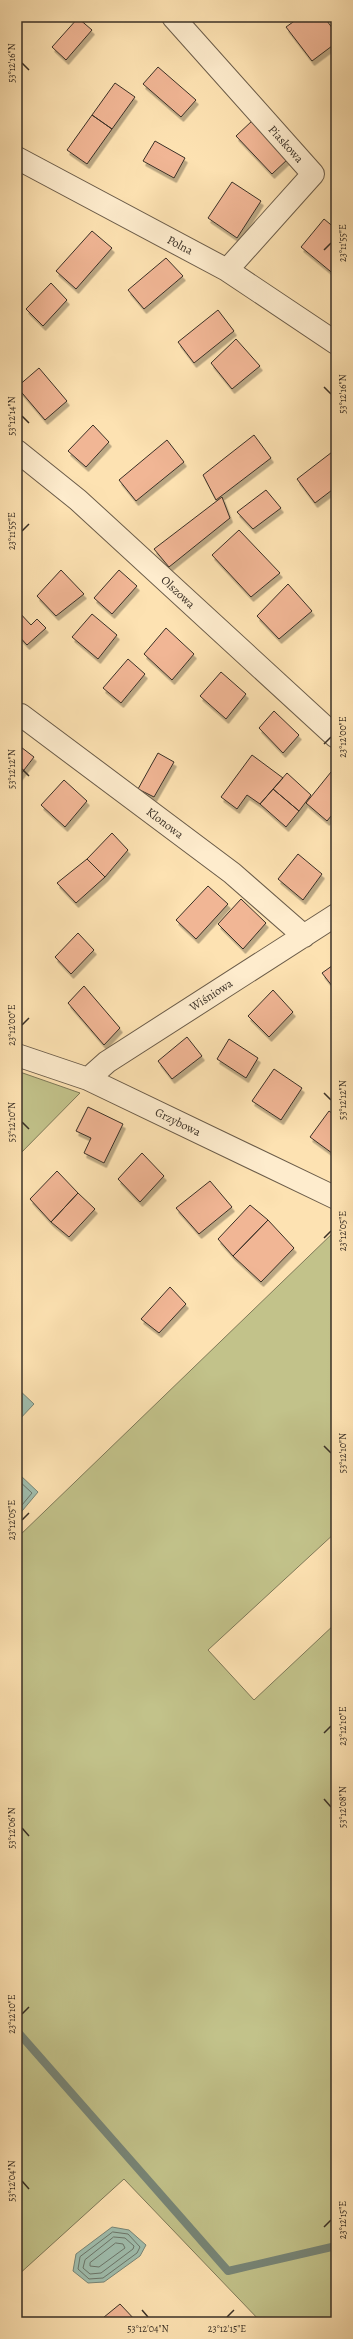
<svg xmlns="http://www.w3.org/2000/svg" width="353" height="2339" font-family="Alegreya,serif">
	<defs>
		<filter id="shadow"><feDropShadow dx="2.5" dy="4.5" stdDeviation="0" flood-color="#0004"/></filter>
	</defs>
	<rect width="100%" height="100%" fill="#fde2b2"/>
	<filter id="stains"><feTurbulence type="fractalNoise" baseFrequency=".005" numOctaves="4"/><feColorMatrix values="0 0 0 0 .2 0 0 0 0 .09 0 0 0 0 .02 0 0 0 .5 -.17"/></filter>
	<radialGradient id="worn" r=".72"><stop offset=".6" stop-color="#630" stop-opacity="0"/><stop offset="1" stop-color="#630" stop-opacity=".3"/></radialGradient>
	<path fill="#c2c28a" stroke="#7e7958" d="M17,1071L80,1093L17,1157Z
		M336,1230V1532L208,1650L254,1700L336,1623V2322H261L124,2179L17,2276V1538Z"/>
	<path fill="#9fbdad" stroke="#778577" d="M17,1388L34,1404L17,1422Z
		M20,1475L38,1492L17,1517V1476Z
		M112,2227L129,2230L146,2245L140,2256L104,2282L88,2283L73,2271L76,2254Z"/>
	<g fill="none" stroke-linecap="round" stroke-linejoin="round">
		<path stroke="#6c766a" stroke-width="1" d="M17,1479L32,1493L17,1511
			M113,2232L128,2234L140,2247L137,2253L103,2278L89,2279L78,2269L80,2257Z
			M114,2237L125,2238L134,2246L133,2249L101,2273L90,2274L83,2268L85,2260Z
			M116,2243L123,2244L125,2248L99,2267L90,2266V2263Z"/>
		<path stroke="#778577" stroke-width="8" d="M17,2031L228,2271L336,2246"/>
	</g>
	<path fill="#f1b695" stroke="#3a3026" filter="url(#shadow)" d="M300,17H324L336,33V43L312,61L286,27Z
		M78,18L92,30L66,60L52,47Z
		M158,67L196,100L181,117L143,84Z
		M115,83L135,97L112,129L92,115Z
		M92,115L112,129L87,164L67,150Z
		M253,120L289,158L272,174L236,136Z
		M155,141L185,158L174,178L143,161Z
		M232,182L261,201L237,238L208,218Z
		M324,219L336,229V276L301,247Z
		M92,231L112,248L76,289L56,271Z
		M166,258L183,276L144,309L128,290Z
		M51,283L67,300L43,326L26,309Z
		M218,310L234,331L194,363L178,342Z
		M236,339L260,366L232,389L211,363Z
		M39,368L67,401L45,420L17,387Z
		M93,425L109,442L86,467L68,451Z
		M254,435L271,458L216,500L203,475Z
		M167,440L184,462L136,501L119,480Z
		M336,449V487L315,503L297,479Z
		M266,490L281,508L253,529L237,512Z
		M222,497L230,518L169,567L154,549Z
		M239,530L280,573L251,597L212,555Z
		M61,570L84,594L56,616L37,596Z
		M119,570L137,586L112,614L94,598Z
		M288,584L312,611L279,639L257,616Z
		M17,610L31,625L37,619L46,628L27,645L17,634Z
		M92,614L117,635L98,659L72,637Z
		M166,628L194,654L172,680L144,654Z
		M128,659L145,674L121,703L103,688Z
		M221,672L246,694L226,719L200,696Z
		M274,711L299,735L283,753L259,728Z
		M17,744L34,757L17,779Z
		M158,753L174,762L154,797L138,789Z
		M252,755L283,778L260,804L247,795L237,809L221,797Z
		M331,772L336,777V810L327,821L306,803Z
		M287,773L311,795L299,811L273,789Z
		M64,780L87,801L65,827L41,805Z
		M273,789L299,811L286,827L260,804Z
		M112,833L128,850L105,877L87,859Z
		M298,854L322,874L303,900L278,879Z
		M87,859L105,877L76,903L57,883Z
		M208,886L228,904L196,939L176,920Z
		M241,899L266,923L243,949L218,924Z
		M78,933L94,950L71,974L55,957Z
		M336,963V991L322,973Z
		M84,986L120,1028L104,1045L68,1003Z
		M273,990L293,1012L269,1037L248,1016Z
		M187,1037L202,1056L172,1079L158,1061Z
		M229,1039L258,1058L246,1078L217,1059Z
		M274,1069L302,1088L281,1120L252,1101Z
		M88,1107L123,1124L104,1163L84,1153L91,1138L76,1131Z
		M329,1111L336,1116V1156L310,1137Z
		M142,1153L164,1176L140,1202L118,1179Z
		M57,1171L78,1193L51,1222L30,1199Z
		M210,1181L232,1207L199,1234L176,1208Z
		M78,1193L95,1209L69,1237L51,1222Z
		M250,1205L268,1220L233,1256L218,1239Z
		M268,1220L294,1248L261,1282L233,1256Z
		M170,1287L186,1304L159,1333L141,1319Z
		M120,2304L137,2322H98Z"/>
	<g fill="none" stroke-linecap="round" stroke-linejoin="round">
		<defs>
			<path id="street" d="M173,17L313,174L227,270
				M17,158L227,270L336,343
				M17,451L78,500L336,737
				M21,715L232,873L304,936
				M17,1055L88,1079L336,1198
				M88,1079L107,1062L336,915"/>
		</defs>
		<use href="#street" stroke="#6b5c49" stroke-width="24"/>
		<use href="#street" stroke="#feeccd" stroke-width="22"/>
	</g>
	<path fill="none" stroke="#3a3026" stroke-width="1.5" d="M22,63L29,70M324,250L331,243M324,387L331,394M22,416L29,423M22,531L29,524M324,744L331,737M22,769L29,776M22,1025L29,1018M324,1093L331,1100M22,1122L29,1129M324,1238L331,1231M324,1446L331,1453M22,1520L29,1513M324,1733L331,1726M324,1799L331,1807M22,1828L29,1836M22,2014L29,2007M22,2181L29,2189M324,2227L331,2220M142,2310L148,2317M227,2317L234,2310"/>
	<g text-anchor="middle" stroke-width="3" stroke-linejoin="round" paint-order="stroke">
		<g font-size="12" fill="#3a3026" stroke="#feeccd">
			<text transform="translate(286 144) rotate(48)" y="4">Piaskowa</text>
			<text transform="translate(180 245) rotate(28)" y="4">Polna</text>
			<text transform="translate(178 592) rotate(43)" y="4">Olszowa</text>
			<text transform="translate(165 823) rotate(37)" y="4">Klonowa</text>
			<text transform="translate(211 995) rotate(-33)" y="4">Wiśniowa</text>
			<text transform="translate(178 1122) rotate(26)" y="4">Grzybowa</text>
		</g>
	</g>
	<rect width="353" height="2339" fill="none" stroke="#fde2b2" stroke-width="44"/>
	<rect x="22" y="22" width="309" height="2295" fill="none" stroke="#3a3026" stroke-width="1.5"/>
	<g font-size="10" text-anchor="middle" fill="#3a3026">
		<text transform="translate(11 63) rotate(-90)" y="4">53°12'16"N</text>
		<text transform="translate(342 243) rotate(-90)" y="4">23°11'55"E</text>
		<text transform="translate(342 394) rotate(-90)" y="4">53°12'16"N</text>
		<text transform="translate(11 416) rotate(-90)" y="4">53°12'14"N</text>
		<text transform="translate(11 531) rotate(-90)" y="4">23°11'55"E</text>
		<text transform="translate(342 737) rotate(-90)" y="4">23°12'00"E</text>
		<text transform="translate(11 769) rotate(-90)" y="4">53°12'12"N</text>
		<text transform="translate(11 1025) rotate(-90)" y="4">23°12'00"E</text>
		<text transform="translate(342 1100) rotate(-90)" y="4">53°12'12"N</text>
		<text transform="translate(11 1122) rotate(-90)" y="4">53°12'10"N</text>
		<text transform="translate(342 1231) rotate(-90)" y="4">23°12'05"E</text>
		<text transform="translate(342 1453) rotate(-90)" y="4">53°12'10"N</text>
		<text transform="translate(11 1520) rotate(-90)" y="4">23°12'05"E</text>
		<text transform="translate(342 1726) rotate(-90)" y="4">23°12'10"E</text>
		<text transform="translate(342 1807) rotate(-90)" y="4">53°12'08"N</text>
		<text transform="translate(11 1828) rotate(-90)" y="4">53°12'06"N</text>
		<text transform="translate(11 2014) rotate(-90)" y="4">23°12'10"E</text>
		<text transform="translate(11 2181) rotate(-90)" y="4">53°12'04"N</text>
		<text transform="translate(342 2220) rotate(-90)" y="4">23°12'15"E</text>
		<text x="148" y="2332">53°12'04"N</text>
		<text x="227" y="2332">23°12'15"E</text>
	</g>
	<rect width="100%" height="100%" filter="url(#stains)"/>
	<rect width="100%" height="100%" fill="url(#worn)"/>
</svg>
